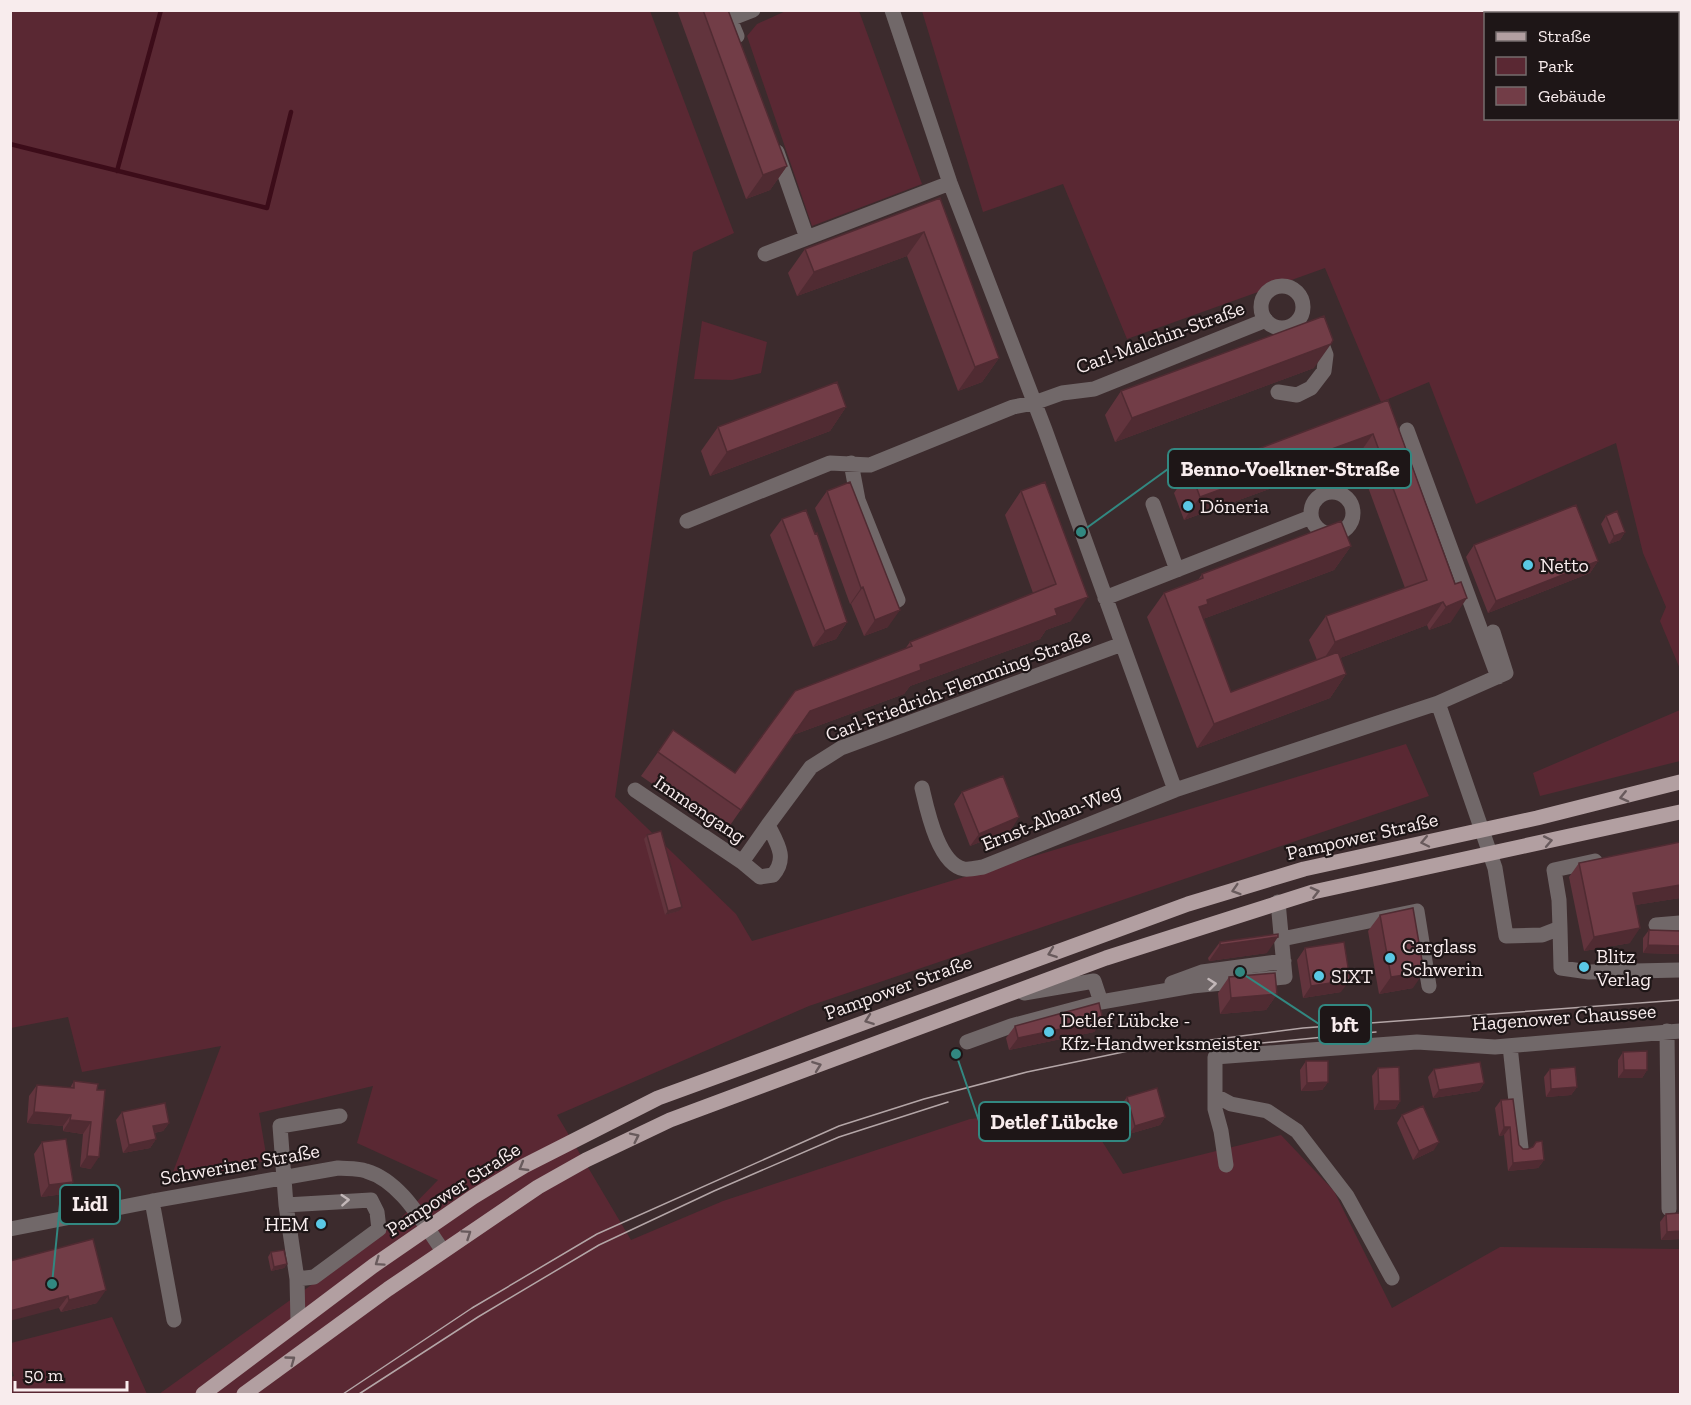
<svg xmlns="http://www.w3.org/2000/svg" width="1691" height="1405" font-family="'Zilla Slab',serif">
	<rect width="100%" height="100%" fill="#3c2b2d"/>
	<path fill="#5a2833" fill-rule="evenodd" d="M788,10L859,11L922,184L812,226L747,36L757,24Z
		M11,11H650L734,233L693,252L615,797L736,914L752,941L1406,744L1429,796L809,1006L557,1115L631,1240L723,1201L970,1119L1080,1107L1123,1174L1281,1135L1334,1191L1392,1308L1500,1247L1680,1249V1394H159L363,1248L395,1224L438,1180L357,1143L373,1086L259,1113L267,1160L168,1185L221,1046L82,1072L68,1017L11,1028Z
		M922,11H1680V669L1660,621L1666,607L1643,553L1616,443L1476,504L1429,382L1381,402L1325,268L1127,339L1063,184L983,212ZM1486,14H1678V118H1486Z
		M702,321L767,342L761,373L732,380L694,379Z
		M1680,710V761L1540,796L1533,773Z
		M112,1317L147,1394H11V1377L14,1376L11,1366V1343Z"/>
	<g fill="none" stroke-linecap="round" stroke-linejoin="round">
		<path stroke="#3c0c19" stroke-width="4.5" d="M10,144L267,208L291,112
			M117,171L161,10"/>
		<path stroke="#716869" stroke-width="15" d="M892,10L950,183L1045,430L1175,790
			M737,36L730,19L753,10
			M777,152L807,238
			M765,254L950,183
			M1261 307a21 21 0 1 1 42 0a21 21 0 1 1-42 0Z
			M1278,392L1297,395L1311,388L1324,371L1326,355L1318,334
			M1407,430L1498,677
			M851,463L858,500L898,600
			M1311 513a21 21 0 1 1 42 0a21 21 0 1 1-42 0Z
			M1153,504L1177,570
			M687,521L830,463L870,465L1013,407L1034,403L1062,393L1094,389L1266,320
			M1105,598L1311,517
			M1438,703L1506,673L1493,632
			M922,788C927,809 938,864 964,869C969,870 977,868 983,867L1175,790L1438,703L1495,868L1506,936L1542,935L1560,928L1559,900L1554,870L1595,861
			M635,790L742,862
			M768,825L742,862L760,877L773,875C788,858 777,843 768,825L811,767L841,748L1122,644
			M1656,925L1680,923
			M1560,928L1561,968L1589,972L1680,970
			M1282,939L1417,911L1429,986
			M1172,983L1202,972L1284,961
			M1024,993L1094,981L1101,1002L1192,986L1285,977L1278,902
			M1667,1031L1669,1209
			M967,1042L1011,1026L1101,1002
			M1510,1046L1521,1148
			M1216,1096L1231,1104L1267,1111L1297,1131L1347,1196L1392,1278
			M1226,1165L1221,1131L1215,1109V1057L1417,1042L1495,1047L1680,1031
			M152,1201L174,1320
			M286,1205L371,1200L377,1212L379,1229L314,1277L297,1279
			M10,1229L158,1200L338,1168C346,1169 357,1168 366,1171C401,1181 423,1223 443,1251
			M298,1322L297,1279L286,1205L280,1126L340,1116"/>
		<path stroke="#b29fa1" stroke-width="15" d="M203,1394L373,1266L473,1197L524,1166L658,1098L1188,904L1304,869L1537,818L1680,782
			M244,1394L388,1289L538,1187L586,1160L670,1120L1106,958L1313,892L1680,812"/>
		<path stroke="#b4a6a7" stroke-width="1.5" d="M1242,1045L1376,1032
			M343,1394L472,1308L597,1234L839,1126L924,1099L1027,1072L1133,1050L1303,1028L1680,1000
			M359,1394L478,1317L599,1245L714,1191L839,1137L948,1102"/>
	</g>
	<path fill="#62343d" d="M677,10H728L787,166L770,190L746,199Z
		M940,198L999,358L982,382L958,391L907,256L797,296L788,273L805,249Z
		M1314,368L1115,442L1105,415L1121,391Z
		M1388,400L1451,622L1429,630L1427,625L1340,658L1346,674L1330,698L1197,748L1147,617L1164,593L1198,580L1202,574L1351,546L1334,570L1203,619L1231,692L1317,660L1309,640L1326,616L1405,588L1357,457L1184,520L1174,493L1190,470L1218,464Z
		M846,407L830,431L710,476L701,451L718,427Z
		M827,491L888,627L864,636L851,604H850L815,508Z
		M1021,491L1071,621L1046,630L1040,639L910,686L904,694L793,735L724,834L641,776L658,752L735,773L905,649L910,642L1033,593L1005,515Z
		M1606,516L1625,532L1620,540L1609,544L1601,524Z
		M782,519L847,622L836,639L813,647L770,535Z
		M1474,545L1598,561L1590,573L1488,613L1466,557Z
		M962,792L1011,830L970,846L954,804Z
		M647,835L679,911L665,915L644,839Z
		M1680,842V898L1635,905L1630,943L1584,951L1569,877L1579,863Z
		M1380,915L1413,988L1379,994L1368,931Z
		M1649,930L1680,931V954L1643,953V938Z
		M1220,942L1267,953L1209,961L1208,958Z
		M1305,948L1341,992L1303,998L1297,960Z
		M1229,977L1277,994L1266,1010L1220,1014L1218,993Z
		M1103,1020L1094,1032L1009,1050L1006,1038L1015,1026Z
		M1623,1052L1647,1070L1642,1078H1618V1060Z
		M1306,1061L1328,1082L1322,1090L1301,1091L1300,1070Z
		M1378,1068L1400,1101L1395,1109L1374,1110L1372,1076Z
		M1434,1069L1484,1083L1479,1091L1433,1098L1428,1077Z
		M1550,1069L1577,1087L1571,1095L1546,1097L1544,1077Z
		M74,1081L98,1084L91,1169L80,1167L83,1134L63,1131V1126L27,1123L29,1096L37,1085L70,1088Z
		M1127,1097L1165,1117L1160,1125L1129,1134L1121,1105Z
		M1501,1100L1519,1145L1523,1149H1528L1532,1148L1536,1142L1544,1160L1538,1168L1508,1171L1504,1135L1499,1136L1495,1108Z
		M122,1112L169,1123L163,1131L154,1133L156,1139L150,1148L123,1153L116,1120Z
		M1402,1115L1434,1150L1413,1160L1397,1123Z
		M42,1142L73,1182L64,1194L41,1197L34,1154Z
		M1680,1213V1239L1661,1240L1660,1222L1666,1214Z
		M271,1252L287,1264L284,1268L271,1271L268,1257Z
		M10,1261L97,1303L61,1312L59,1308Z"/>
	<path fill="#502b32" d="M787,166L770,190L746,199L763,175Z
		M924,232L907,256L797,296L814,272Z
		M1331,344L1314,368L1115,442L1132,418Z
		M999,358L982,382L958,391L975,367Z
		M846,407L830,431L710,476L727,452Z
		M1373,434L1357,457L1184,520L1200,497Z
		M1625,532L1620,540L1609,544L1614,536Z
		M1351,546L1334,570L1195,622L1199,607L1207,600Z
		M1598,561L1590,573L1488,613L1496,601Z
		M863,587L851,604H850L861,588Z
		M1088,597L1071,621L1046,630L1040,639L910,686L904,694L793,735L810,711L920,665L1055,609Z
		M1467,598L1451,622L1429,630L1446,607Z
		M1443,602L1427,625L1319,666L1335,642Z
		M900,610L888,627L864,636L875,620Z
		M847,622L836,639L813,647L825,631Z
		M1346,674L1330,698L1197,748L1214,724Z
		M1019,817L1011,830L970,846L979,834Z
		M1680,885V898L1623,907L1633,893Z
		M682,907L679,911L665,915L668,911Z
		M1640,928L1630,943L1584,951L1594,937Z
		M1278,937L1267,953L1209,961L1220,945Z
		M1648,945L1680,946V954L1643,953Z
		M1424,972L1413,988L1379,994L1391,977Z
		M1350,980L1341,992L1303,998L1311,986Z
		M1277,994L1266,1010L1220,1014L1231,998Z
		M1103,1020L1094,1032L1009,1050L1018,1038Z
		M1624,1070H1647L1642,1078H1618Z
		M1328,1082L1322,1090L1301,1091L1307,1083Z
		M1484,1083L1479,1091L1433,1098L1439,1090Z
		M1577,1087L1571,1095L1546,1097L1551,1089Z
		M1379,1101H1400L1395,1109L1374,1110Z
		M34,1112L71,1115L63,1126L27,1123Z
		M1165,1117L1160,1125L1129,1134L1135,1126Z
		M70,1120L91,1122L83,1134L63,1131Z
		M169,1123L163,1131L147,1134L153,1126Z
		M1504,1127H1510L1504,1135L1499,1136Z
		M156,1139L150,1148L123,1153L129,1145Z
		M1439,1142L1434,1150L1413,1160L1419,1151Z
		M87,1156L99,1157L91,1169L80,1167Z
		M1544,1160L1538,1168L1508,1171L1513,1163Z
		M73,1182L64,1194L41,1197L49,1185Z
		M1680,1231V1239L1661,1240L1667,1232Z
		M287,1264L284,1268L271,1271L274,1267Z
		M106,1290L97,1303L61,1312L69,1300Z
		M68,1296L59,1308L10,1321V1311Z"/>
	<path fill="#723d47" stroke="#502b32" stroke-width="1.5" d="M703,10H728L787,166L763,175Z
		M940,198L999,358L975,367L924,232L814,272L805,249Z
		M1324,316L1333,340L1331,344L1132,418L1121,391Z
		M837,382L846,407L727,452L718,427Z
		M1388,400L1455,584L1461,582L1467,598L1446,607L1443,602L1335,642L1326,616L1427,580L1373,434L1200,497L1190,470L1217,460L1218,464Z
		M850,482L900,610L875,620L863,587L861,588L827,491Z
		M1045,482L1088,597L1055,609L1057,615L920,665L921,670L810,711L741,810L658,752L673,730L735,773L795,691L912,646L910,642L1056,584L1021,491Z
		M1576,505L1598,561L1496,601L1474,545Z
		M806,510L815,534L817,533L847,622L825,631L782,519Z
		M1617,511L1625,532L1614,536L1606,516Z
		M1341,521L1351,546L1207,600L1208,604L1199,607L1231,692L1338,652L1346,674L1214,724L1164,593L1203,578L1202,574Z
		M1003,776L1019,817L979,834L962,792Z
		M661,831L682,907L668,911L647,835Z
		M1680,842V885L1633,893L1640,928L1594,937L1579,863Z
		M1413,908L1424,972L1391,977L1380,915Z
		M1649,930L1680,931V946L1648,945Z
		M1278,934V937L1220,945V942Z
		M1344,942L1350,980L1311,986L1305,948Z
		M1275,973L1277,994L1231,998L1229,977Z
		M1099,1003L1103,1020L1018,1038L1015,1026Z
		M1647,1051V1070H1624L1623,1052Z
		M1306,1061H1328V1082L1307,1083Z
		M1480,1062L1484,1083L1439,1090L1434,1069Z
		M1399,1067L1400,1101H1379L1378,1068Z
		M1575,1067L1577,1087L1551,1089L1550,1069Z
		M74,1081L98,1084L97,1090H105L99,1157L87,1156L91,1122L70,1120L71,1115L34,1112L37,1085L74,1088Z
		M1157,1088L1165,1117L1135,1126L1127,1097Z
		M1513,1099L1519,1145L1523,1149H1528L1533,1147L1536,1142L1542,1141L1544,1160L1513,1163L1510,1127H1504L1501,1100Z
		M165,1103L169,1123L153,1126L156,1139L129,1145L122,1112Z
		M1423,1106L1439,1142L1419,1151L1402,1115Z
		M66,1139L73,1182L49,1185L42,1142Z
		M1680,1213V1231L1667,1232L1666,1214Z
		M93,1239L106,1290L69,1300L68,1296L10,1311V1261Z
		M284,1250L287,1264L274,1267L271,1252Z"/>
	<defs><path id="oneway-chevron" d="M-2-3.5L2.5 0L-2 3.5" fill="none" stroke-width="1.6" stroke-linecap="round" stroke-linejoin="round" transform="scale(1.5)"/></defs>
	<g stroke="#685a5c">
		<use href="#oneway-chevron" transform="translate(1624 797) rotate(167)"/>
		<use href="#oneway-chevron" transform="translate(1548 841) rotate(-11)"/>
		<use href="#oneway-chevron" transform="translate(1425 842) rotate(168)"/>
		<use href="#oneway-chevron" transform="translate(1236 890) rotate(163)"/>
		<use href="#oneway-chevron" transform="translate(1315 892) rotate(-14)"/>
		<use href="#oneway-chevron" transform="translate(1052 953) rotate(160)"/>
		<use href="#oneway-chevron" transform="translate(869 1020) rotate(160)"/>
		<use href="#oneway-chevron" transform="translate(817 1066) rotate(-20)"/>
		<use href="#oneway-chevron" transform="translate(635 1137) rotate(-26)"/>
		<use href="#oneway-chevron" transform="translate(523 1167) rotate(150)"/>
		<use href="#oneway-chevron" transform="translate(467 1234) rotate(-34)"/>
		<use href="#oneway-chevron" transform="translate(379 1262) rotate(145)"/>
		<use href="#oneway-chevron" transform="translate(291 1360) rotate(-36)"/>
	</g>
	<g stroke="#c2b7b8">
		<use href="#oneway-chevron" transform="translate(1212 984) rotate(-6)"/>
		<use href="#oneway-chevron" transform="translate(345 1200) rotate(-4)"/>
	</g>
	<g fill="#5ac8e5" stroke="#1e1617" stroke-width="2">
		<circle cx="1188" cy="506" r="6"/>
		<circle cx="1528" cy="565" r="6"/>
		<circle cx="1390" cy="958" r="6"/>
		<circle cx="1584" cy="967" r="6"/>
		<circle cx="1319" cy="976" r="6"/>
		<circle cx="1049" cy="1032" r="6"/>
		<circle cx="321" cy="1224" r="6"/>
	</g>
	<g text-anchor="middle" stroke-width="4.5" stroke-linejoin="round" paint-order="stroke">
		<g font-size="20" fill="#f8eced" stroke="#1e1617">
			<text transform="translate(1160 337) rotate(-20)" y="7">Carl-Malchin-Straße</text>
			<text transform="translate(958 685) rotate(-21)" y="7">Carl-Friedrich-Flemming-Straße</text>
			<text transform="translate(700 809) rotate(34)" y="7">Immengang</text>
			<text transform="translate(1051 817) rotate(-22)" y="7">Ernst-Alban-Weg</text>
			<text transform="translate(1362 836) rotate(-13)" y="7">Pampower Straße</text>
			<text transform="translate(898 987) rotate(-20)" y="7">Pampower Straße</text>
			<text transform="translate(1564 1017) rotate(-4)" y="7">Hagenower Chaussee</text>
			<text transform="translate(240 1164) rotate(-10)" y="7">Schweriner Straße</text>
			<text transform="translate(453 1189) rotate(-33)" y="7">Pampower Straße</text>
		</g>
		<g font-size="20" fill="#f8eced" stroke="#1e1617" text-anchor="start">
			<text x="1200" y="513">Döneria</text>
			<text x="1540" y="572">Netto</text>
			<text x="1402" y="953">Carglass<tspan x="1402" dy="23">Schwerin</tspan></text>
			<text x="1596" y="963">Blitz<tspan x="1596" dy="23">Verlag</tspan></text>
			<text x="1331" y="983">SIXT</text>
			<text x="1061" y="1027">Detlef Lübcke -<tspan x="1061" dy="23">Kfz-Handwerksmeister</tspan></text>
			<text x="309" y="1231" text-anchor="end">HEM</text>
		</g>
	</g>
	<path fill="none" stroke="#328881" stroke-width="2" d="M1081 532L1168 469M1240 972L1319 1024M956 1054L979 1121M52 1284L60 1204"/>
	<g fill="#328881" stroke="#1e1617" stroke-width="2">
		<circle cx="1081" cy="532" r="6"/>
		<circle cx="1240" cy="972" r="6"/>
		<circle cx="956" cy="1054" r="6"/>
		<circle cx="52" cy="1284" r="6"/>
	</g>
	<g fill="#1e1617" stroke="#328881" stroke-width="2">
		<rect x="1168" y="449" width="243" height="39" rx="6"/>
		<rect x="1319" y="1005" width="52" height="39" rx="6"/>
		<rect x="979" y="1102" width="151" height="39" rx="6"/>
		<rect x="60" y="1185" width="60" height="39" rx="6"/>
	</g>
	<g font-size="21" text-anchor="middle" font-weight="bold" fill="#f8eced">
		<text x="1290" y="476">Benno-Voelkner-Straße</text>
		<text x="1345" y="1032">bft</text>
		<text x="1054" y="1129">Detlef Lübcke</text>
		<text x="90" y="1211">Lidl</text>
	</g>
	<rect width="1691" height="1405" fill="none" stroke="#f8eced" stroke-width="24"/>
	<rect x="1484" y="12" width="195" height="108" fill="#1e1617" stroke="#756c6d" stroke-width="1.5"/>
	<rect x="1496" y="32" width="30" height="9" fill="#b29fa1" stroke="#756c6d" stroke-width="1.5"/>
	<text x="1538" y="42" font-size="18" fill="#f8eced">Straße</text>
	<rect x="1496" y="57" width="30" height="18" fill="#5a2833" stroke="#756c6d" stroke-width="1.5"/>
	<text x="1538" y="72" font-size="18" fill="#f8eced">Park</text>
	<rect x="1496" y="87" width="30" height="18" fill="#723d47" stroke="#756c6d" stroke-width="1.5"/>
	<text x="1538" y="102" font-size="18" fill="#f8eced">Gebäude</text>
	<path d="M15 1381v9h112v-9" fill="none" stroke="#f8eced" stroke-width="3"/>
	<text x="24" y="1381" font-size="18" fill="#f8eced" stroke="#1e1617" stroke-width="4.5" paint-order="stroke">50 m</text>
</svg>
